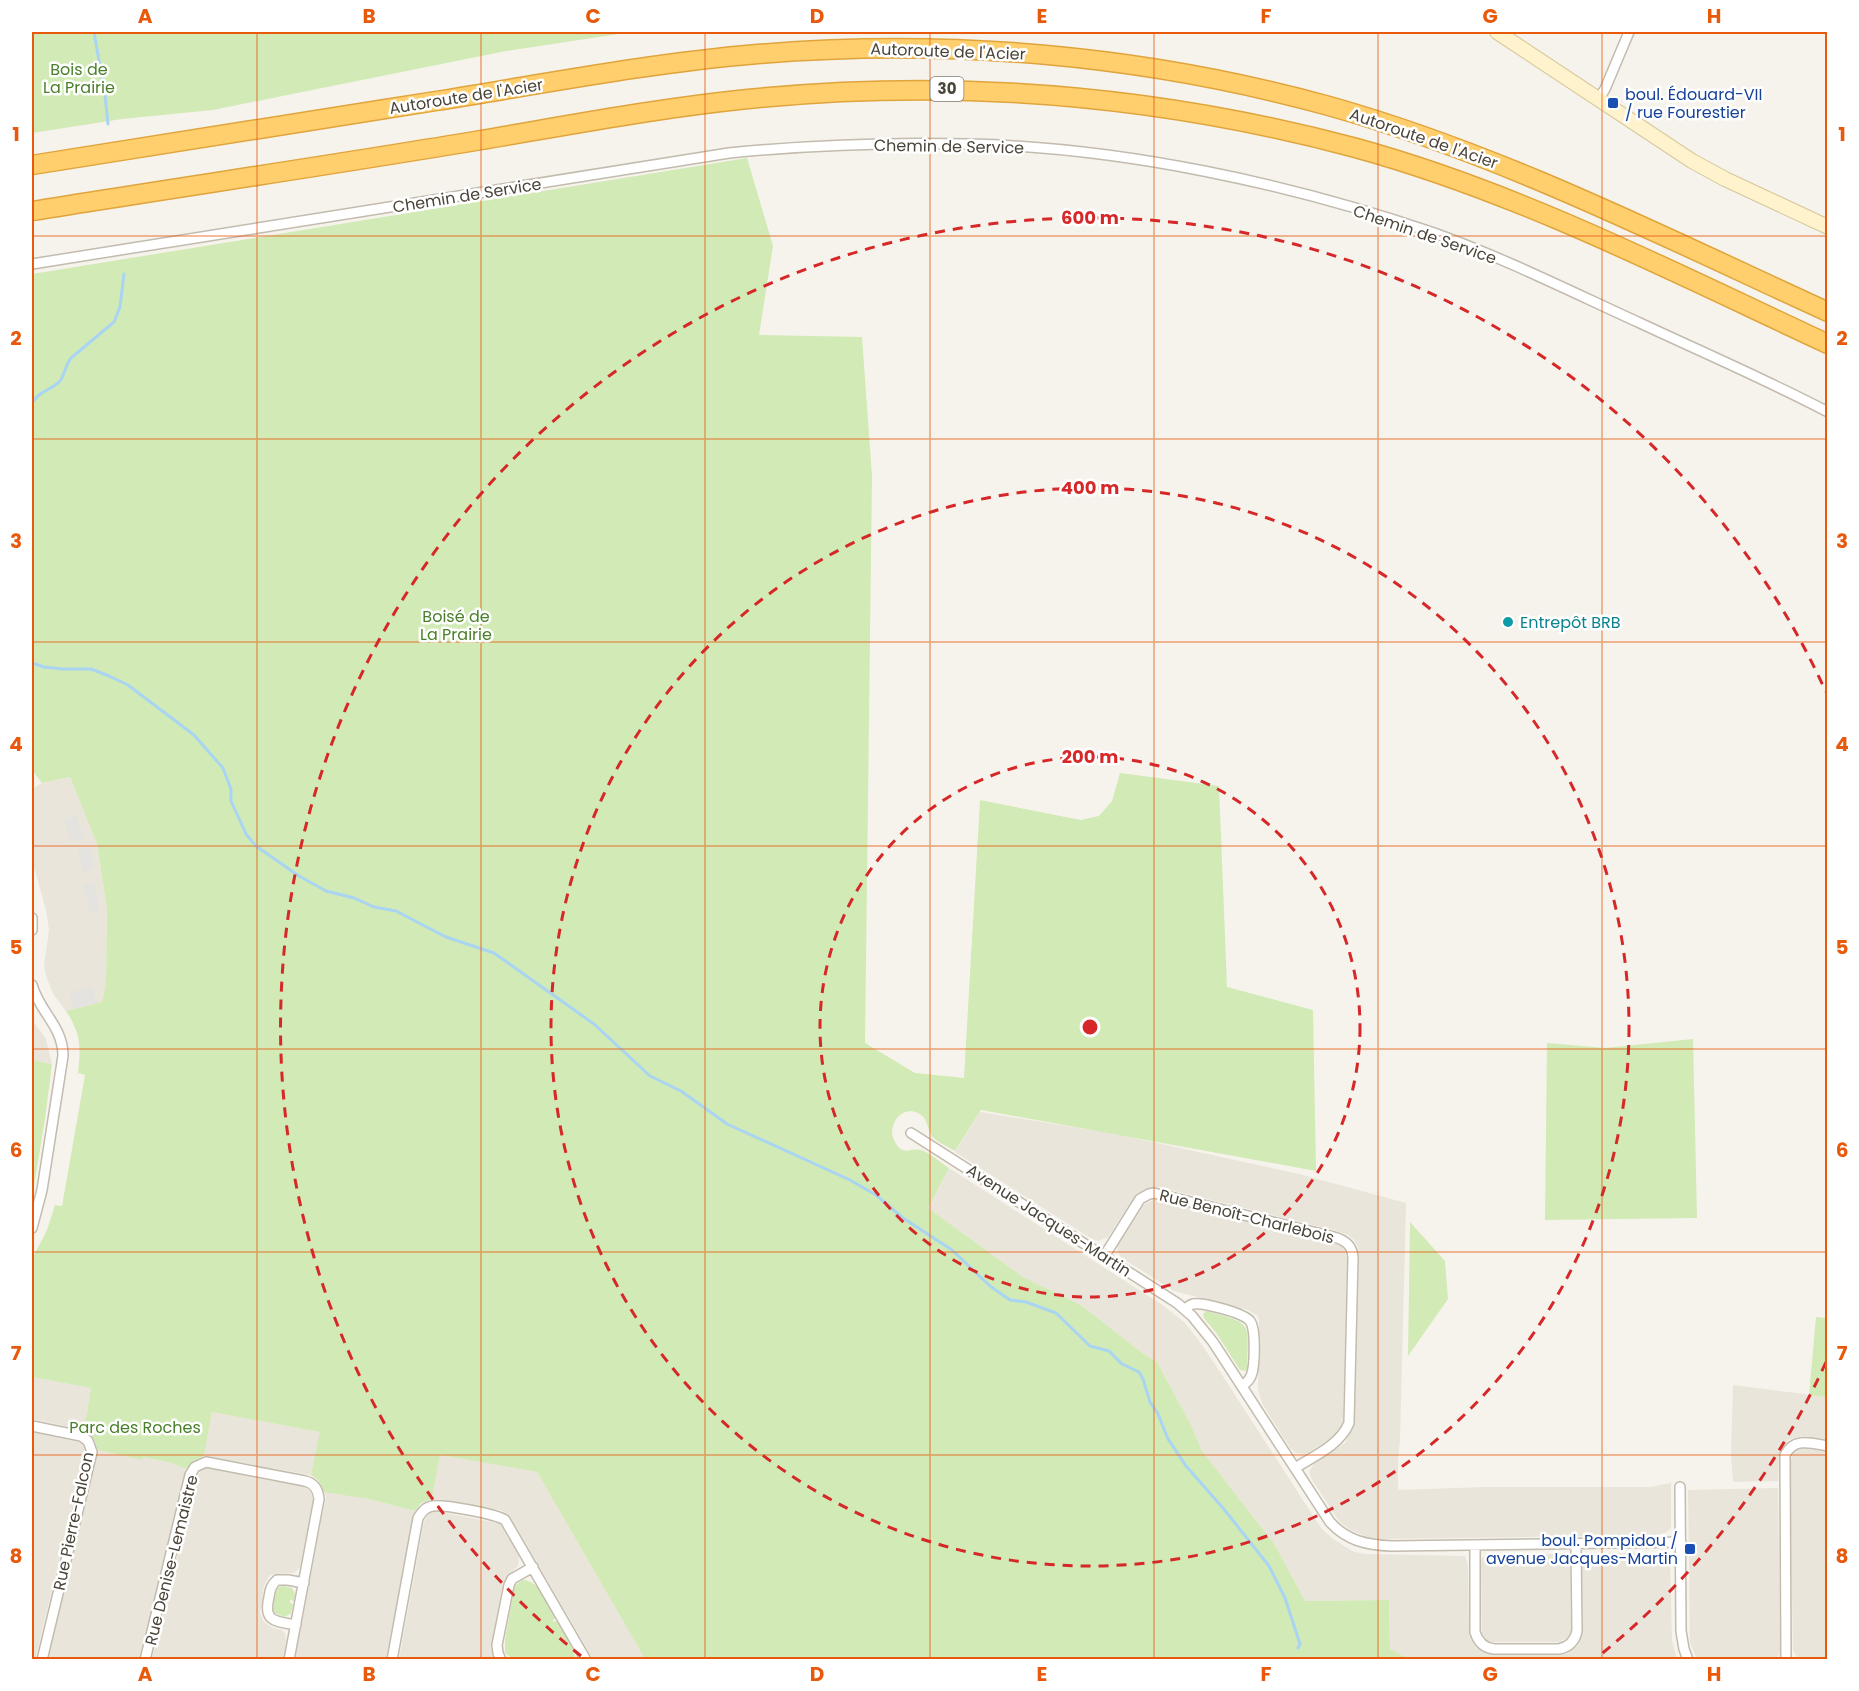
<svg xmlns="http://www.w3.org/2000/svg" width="1859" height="1691" font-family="Poppins,sans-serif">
	<rect width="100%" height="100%" fill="#f6f3ec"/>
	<path fill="#eae5da" d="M70,777L97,844L107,908L106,983L102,1002L66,1011L54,995L47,979L44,966L49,930L46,910L32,860V789L42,783Z
		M32,1020L46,1039L52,1064L32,1060Z
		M980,1112L1116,1134L1299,1174L1406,1203L1400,1440L1398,1459V1490L1484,1487H1650L1671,1483V1528L1667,1532L1657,1535L1382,1539L1371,1538L1350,1530L1339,1521L1333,1512L1311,1478L1309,1472L1314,1464L1345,1443L1355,1424L1359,1253L1358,1247L1354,1240L1348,1235L1337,1231L1159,1187H1152L1137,1193L1108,1237L1098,1241L1092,1239L955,1152Z
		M949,1168L1164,1306L1185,1323L1197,1338L1215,1364L1321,1528L1332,1538L1352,1551L1364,1554L1465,1556L1468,1565L1469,1635L1476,1648L1487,1654L1496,1655H1560L1568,1653L1578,1646L1583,1631L1582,1567L1584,1556L1587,1554L1593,1553H1662L1667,1554L1670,1560L1672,1641L1677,1659H1409L1390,1649L1389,1600L1305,1601L1275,1545L1202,1451L1191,1425L1157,1362L1141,1352L1081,1305L1023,1277L928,1208Z
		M1155,1199L1339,1245L1343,1248L1347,1258L1343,1420L1342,1427L1338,1433L1306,1454L1296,1453L1290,1448L1263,1405L1260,1397L1258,1388L1259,1321L1258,1316L1248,1310L1174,1291L1122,1258L1119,1254L1117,1249L1119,1243L1144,1205Z
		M32,1377L91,1388L84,1430L32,1419Z
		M1733,1385L1827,1397V1439L1802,1436L1788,1440L1779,1453L1778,1481L1733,1482L1731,1454Z
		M212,1412L321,1432L311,1475L204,1456Z
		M32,1432L78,1442L84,1447L85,1453L35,1660L32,1659Z
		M1802,1448L1827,1452V1659H1798L1793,1650L1790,1464L1793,1453Z
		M98,1450L142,1460V1457L172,1463L186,1469L139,1659L48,1660Z
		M440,1455L537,1472L645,1659H593L511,1518L506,1513L500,1510L439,1499H432Z
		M208,1468L306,1487L312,1493L313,1500L300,1567L294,1573L274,1574L269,1576L264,1586L260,1613L264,1622L273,1628L282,1630L285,1633L286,1642L283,1659H152L196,1477L202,1470Z
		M1778,1488L1780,1651L1779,1655L1774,1660L1697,1659L1690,1643L1688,1490Z
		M328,1491L369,1499L415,1511L386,1659L295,1660L326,1496L324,1492Z
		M434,1511L498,1523L501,1525L519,1556L518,1566L507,1576L503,1582L491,1647L494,1659H399L424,1522L429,1513Z
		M1559,1554L1568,1556L1570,1562L1571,1634L1569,1637L1559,1642H1488L1482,1633L1481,1561L1483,1557L1493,1555Z"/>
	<path fill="#d2eab5" d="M32,32H632L506,51L213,110L122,119L32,133Z
		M747,158L773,246L759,335L862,337L872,476L865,1043L915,1073L964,1078L980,800L1081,820L1099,816L1112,801L1120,773L1219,786L1227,987L1313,1010L1316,1171L981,1110L955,1151C949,1147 936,1142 932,1136C927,1128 928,1118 918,1113C901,1105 887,1126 894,1140C902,1158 911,1147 921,1150C929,1152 942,1164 949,1168L928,1208L1023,1277L1081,1305L1141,1352L1157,1362L1191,1425L1202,1451L1275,1545L1305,1601L1389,1600L1390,1649L1409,1659H645L537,1472L440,1455L432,1499L421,1503L415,1511L369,1499L324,1492L318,1480L311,1475L320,1432L212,1412L204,1456L193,1461L186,1469L172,1463L143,1457L142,1460L98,1450L93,1437L84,1430L91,1388L32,1377V1259L47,1230L55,1205L62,1206L85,1075L78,1073C81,1046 81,1034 66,1011L102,1002L106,983L107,909L97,844L70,777L42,783L32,770V274Z
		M1693,1039L1697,1218L1545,1220L1547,1043L1605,1048Z
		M32,1060L52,1064L45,1119L32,1198Z
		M1410,1222L1445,1261L1448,1299L1408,1356Z
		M1206,1311C1254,1324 1248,1321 1247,1369L1246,1371L1240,1370L1217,1334L1204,1318L1203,1314Z
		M1816,1317L1827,1318V1397L1809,1395Z
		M523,1580C540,1580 548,1606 555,1618L553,1620L554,1622L557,1621L574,1652L575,1659H513L505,1653V1640L514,1590L516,1585Z
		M283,1586L292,1588L295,1594L294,1601L290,1600V1603L293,1604L291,1613L285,1617L275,1613C272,1606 275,1593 279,1587Z"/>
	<path fill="#e5e3e0" d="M77,815L84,838L71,842L64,819Z
		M90,847L95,869L83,873L77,850Z
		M95,882L99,911L89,912L88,899H85L83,884Z
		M92,988L96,1003L73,1009L70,992Z"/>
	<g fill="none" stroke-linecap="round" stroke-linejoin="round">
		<path stroke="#a9d4f2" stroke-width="3" d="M94,32L105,95L108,124
			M32,403C40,390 52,390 60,381C64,376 66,364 71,358L114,322L120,307L124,274
			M32,663L44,667L62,669H91L109,676L128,685L194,735L223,768L231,789V801L246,834L256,846L299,876L326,891L354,898L374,907L396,911L446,937L494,953L594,1024L650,1076L681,1091L727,1124L850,1180L876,1195L903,1218L952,1250L990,1286L1010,1300L1026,1302L1056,1313L1090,1346L1109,1351L1122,1364L1139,1372L1143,1379L1150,1402L1158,1414L1168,1439L1186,1466L1223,1508L1269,1566L1285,1598L1300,1644L1298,1648"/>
		<defs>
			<path id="minor" d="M1598,100L1605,89L1629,32
				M32,264L729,153C809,145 890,142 971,144C1124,148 1288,183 1434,233C1504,258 1572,292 1640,323C1702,352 1767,380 1828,412
				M32,918V930
				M32,985C40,1013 63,1026 63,1056L42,1190L32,1228
				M911,1133L1177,1303L1192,1316L1213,1342L1330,1522C1347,1541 1367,1545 1392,1546L1681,1542
				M1105,1255L1140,1199L1149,1194L1154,1193L1334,1237C1345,1240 1352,1245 1353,1257L1349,1423C1340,1445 1314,1456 1295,1468
				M1185,1309C1188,1307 1189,1305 1193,1304C1202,1302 1244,1313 1250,1321C1256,1329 1255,1367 1251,1376C1249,1381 1246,1383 1242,1386
				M32,1426L81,1436L88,1441L92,1452L42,1660
				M1680,1487L1681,1631L1684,1649L1688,1660
				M1475,1545V1632C1478,1642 1484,1648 1494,1649H1559C1569,1647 1575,1641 1577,1631L1576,1544
				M296,1625C275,1621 263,1622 269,1597C270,1590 271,1585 277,1580H288L304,1583
				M145,1660L190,1475L195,1467L206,1462L305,1481C314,1483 318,1489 319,1499L289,1660
				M392,1660L418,1518C422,1512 425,1507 433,1506C443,1504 496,1514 505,1520L586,1660
				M501,1660L498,1653L497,1645L509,1585L512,1579L533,1567
				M1786,1660L1785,1455C1794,1437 1811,1443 1828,1446"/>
			<path id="secondary" d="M1497,32L1692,161L1725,179L1828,227"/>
			<path id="motorway" d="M32,165C166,144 301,122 436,101C543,84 650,63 758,54C949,38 1144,55 1329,106C1503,155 1664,237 1828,312
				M32,211C181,187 332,165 481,140C570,125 659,108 748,99C955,78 1155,94 1356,148C1520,193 1673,272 1828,344"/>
		</defs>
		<use href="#minor" stroke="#c2bbae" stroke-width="12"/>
		<use href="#secondary" stroke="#d6c79b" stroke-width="16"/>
		<use href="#motorway" stroke="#e0a43c" stroke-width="21"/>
		<use href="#minor" stroke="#fff" stroke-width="9"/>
		<use href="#secondary" stroke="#fff3cd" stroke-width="14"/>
		<use href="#motorway" stroke="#ffcf6e" stroke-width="18"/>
	</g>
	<path fill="none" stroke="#e8590c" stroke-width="1.5" stroke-opacity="0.55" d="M257,32V1660M481,32V1660M705,32V1660M930,32V1660M1154,32V1660M1378,32V1660M1602,32V1660M32,236H1828M32,439H1828M32,642H1828M32,846H1828M32,1049H1828M32,1252H1828M32,1455H1828"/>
	<g fill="none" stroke="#d62828" stroke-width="3" stroke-dasharray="10 8">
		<circle cx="1090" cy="1027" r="270"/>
		<circle cx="1090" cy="1027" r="539"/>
		<path d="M1826 1362A809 809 0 0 1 1599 1656M581 1656A809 809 0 1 1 1826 692"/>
	</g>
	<g fill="#1a4fb4" stroke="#fff" stroke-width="2">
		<rect x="1607" y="97" width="12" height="12" rx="3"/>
		<rect x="1684" y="1543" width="12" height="12" rx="3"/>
	</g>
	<circle fill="#0f9aa8" stroke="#fff" stroke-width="2" cx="1508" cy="622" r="6"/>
	<g text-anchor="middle" stroke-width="5" stroke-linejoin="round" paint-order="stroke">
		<rect fill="#fff" stroke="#817c74" stroke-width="1.5" x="930.5" y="77" width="33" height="24" rx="4.5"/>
		<g font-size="15" font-weight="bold" fill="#4b4439">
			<text x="947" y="94">30</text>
		</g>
		<g font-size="16" fill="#4b4439" stroke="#fff">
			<text transform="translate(948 51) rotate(2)" y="6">Autoroute de l'Acier</text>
			<text transform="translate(466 96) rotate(-9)" y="6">Autoroute de l'Acier</text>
			<text transform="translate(1424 138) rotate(19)" y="6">Autoroute de l'Acier</text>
			<text transform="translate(949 146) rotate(1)" y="6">Chemin de Service</text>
			<text transform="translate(467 195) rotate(-9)" y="6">Chemin de Service</text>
			<text transform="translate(1425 234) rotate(19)" y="6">Chemin de Service</text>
			<text transform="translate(1247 1216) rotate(14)" y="6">Rue Benoît-Charlebois</text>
			<text transform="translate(1049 1220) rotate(33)" y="6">Avenue Jacques-Martin</text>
			<text transform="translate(73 1521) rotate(-78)" y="6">Rue Pierre-Falcon</text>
			<text transform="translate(171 1560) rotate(-76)" y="6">Rue Denise-Lemaistre</text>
		</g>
		<g font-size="16" fill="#4a7f2a" stroke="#fff">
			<text x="79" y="75">Bois de<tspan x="79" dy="18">La Prairie</tspan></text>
			<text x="456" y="622">Boisé de<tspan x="456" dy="18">La Prairie</tspan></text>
			<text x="135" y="1433">Parc des Roches</text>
		</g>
		<g font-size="16" fill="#164399" stroke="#fff" text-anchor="start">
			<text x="1625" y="100">boul. Édouard-VII<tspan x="1625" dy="18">/ rue Fourestier</tspan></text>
			<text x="1678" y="1546" text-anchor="end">boul. Pompidou /<tspan x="1678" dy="18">avenue Jacques-Martin</tspan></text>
		</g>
		<g font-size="16" fill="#0d838f" stroke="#fff" text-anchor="start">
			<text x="1520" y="628">Entrepôt BRB</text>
		</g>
	</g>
	<circle cx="1090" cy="1027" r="9" fill="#d62828" stroke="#fff" stroke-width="3"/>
	<g font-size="18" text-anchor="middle" font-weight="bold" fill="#d62828" stroke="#fff" stroke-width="5" stroke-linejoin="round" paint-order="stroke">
		<text x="1090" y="224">600 m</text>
		<text x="1090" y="494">400 m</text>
		<text x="1090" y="763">200 m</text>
	</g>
	<rect width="1859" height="1691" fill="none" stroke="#ffffff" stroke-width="66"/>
	<rect x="33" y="33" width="1793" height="1625" fill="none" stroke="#e8590c" stroke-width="2"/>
	<g font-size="20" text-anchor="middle" font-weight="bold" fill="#e8590c">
		<text x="145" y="23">A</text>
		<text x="369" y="23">B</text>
		<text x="593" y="23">C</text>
		<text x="817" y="23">D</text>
		<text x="1042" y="23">E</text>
		<text x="1266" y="23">F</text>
		<text x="1490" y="23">G</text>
		<text x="1714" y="23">H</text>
		<text x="16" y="141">1</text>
		<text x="1842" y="141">1</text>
		<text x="16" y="345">2</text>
		<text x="1842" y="345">2</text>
		<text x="16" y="548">3</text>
		<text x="1842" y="548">3</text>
		<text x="16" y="751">4</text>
		<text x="1842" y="751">4</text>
		<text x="16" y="954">5</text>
		<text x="1842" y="954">5</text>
		<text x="16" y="1157">6</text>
		<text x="1842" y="1157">6</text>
		<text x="16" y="1360">7</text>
		<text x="1842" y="1360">7</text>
		<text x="16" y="1563">8</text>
		<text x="1842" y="1563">8</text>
		<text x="145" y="1681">A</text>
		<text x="369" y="1681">B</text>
		<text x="593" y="1681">C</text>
		<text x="817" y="1681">D</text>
		<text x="1042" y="1681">E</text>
		<text x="1266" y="1681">F</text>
		<text x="1490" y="1681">G</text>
		<text x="1714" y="1681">H</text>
	</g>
</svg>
